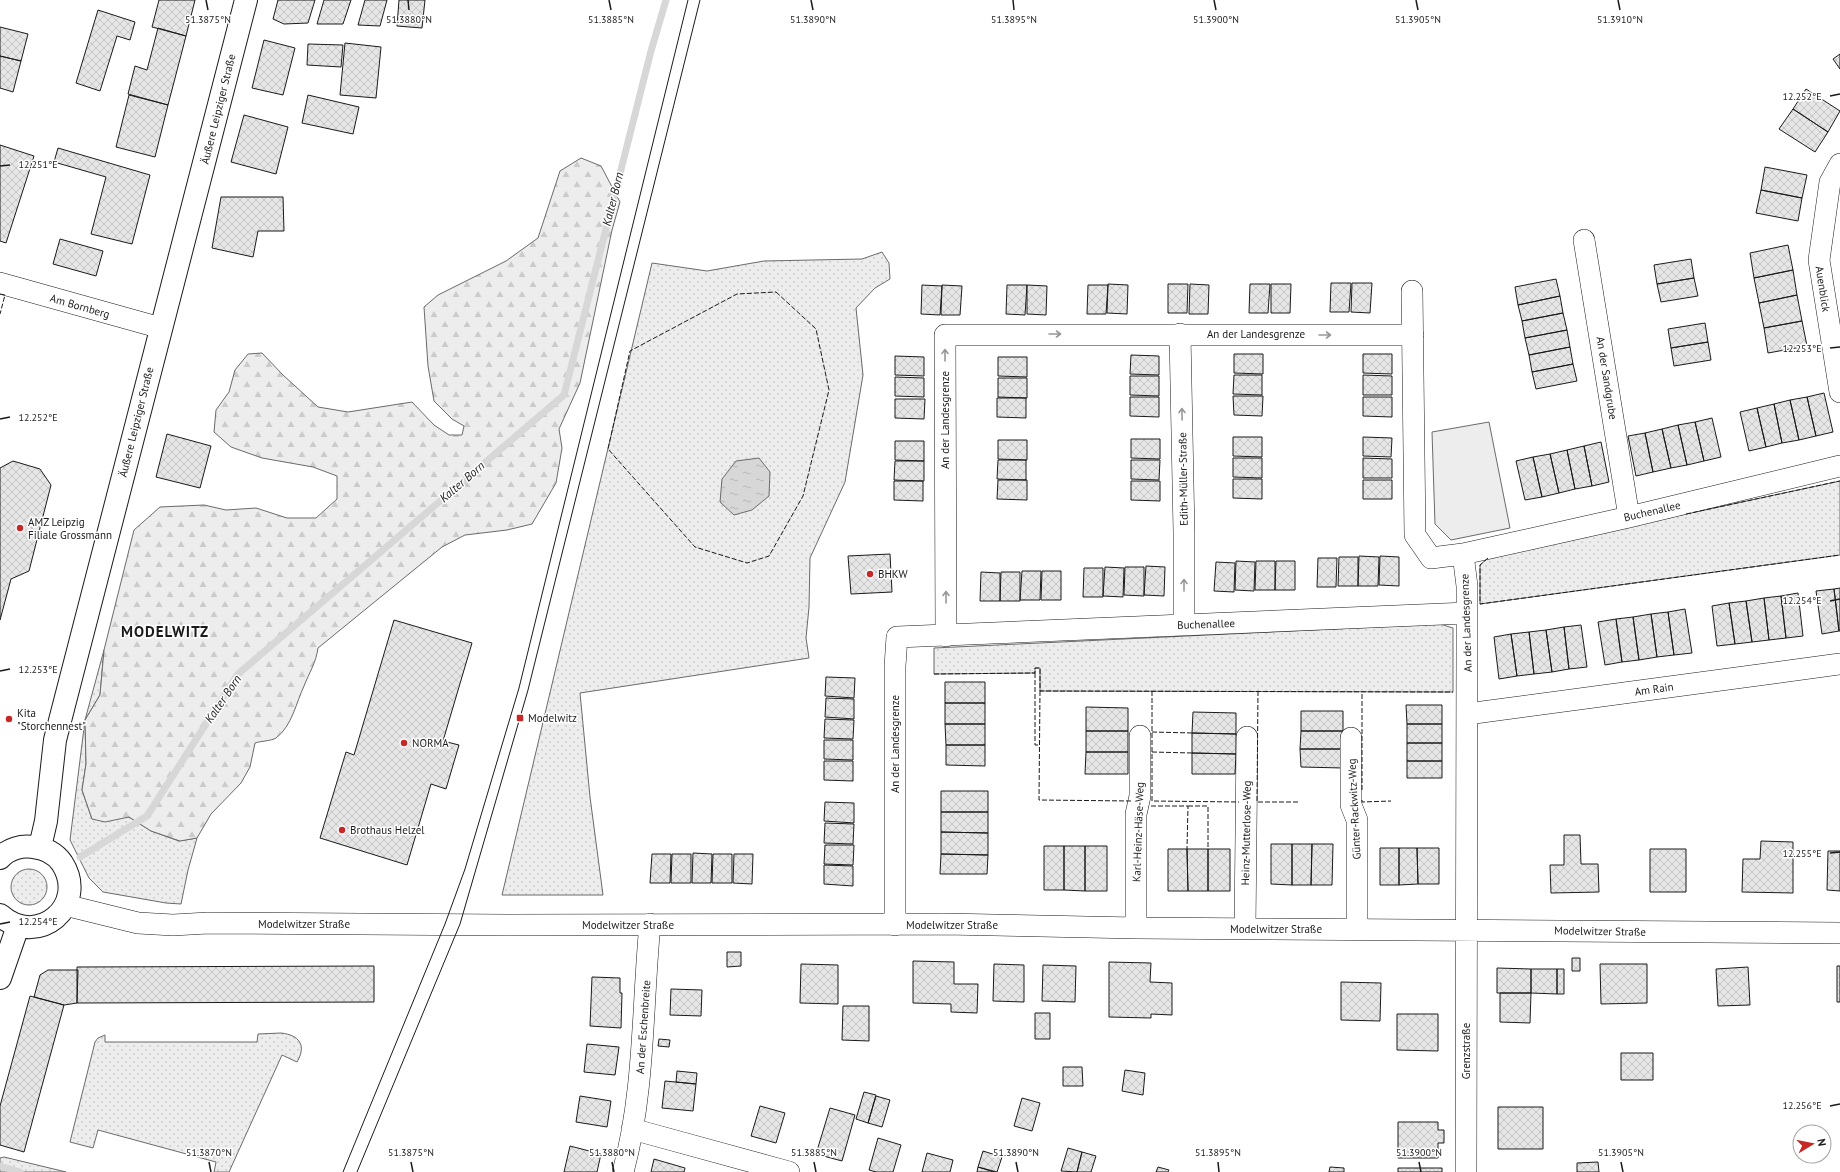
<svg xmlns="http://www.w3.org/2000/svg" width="1840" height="1172" font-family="'PT Sans',sans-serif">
	<defs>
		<pattern id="grass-dots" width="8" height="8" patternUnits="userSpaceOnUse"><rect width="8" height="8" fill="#ededed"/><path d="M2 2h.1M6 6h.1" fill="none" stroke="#cbcbcb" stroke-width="1.8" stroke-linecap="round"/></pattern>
		<pattern id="forest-firs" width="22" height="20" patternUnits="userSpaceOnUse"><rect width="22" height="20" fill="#ededed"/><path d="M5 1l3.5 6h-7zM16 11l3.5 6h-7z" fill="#cbcbcb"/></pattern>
		<pattern id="water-ripples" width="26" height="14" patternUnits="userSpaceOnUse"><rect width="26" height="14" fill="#d7d7d7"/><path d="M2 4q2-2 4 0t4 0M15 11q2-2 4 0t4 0" fill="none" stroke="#b8b8b8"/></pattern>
		<pattern id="building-cross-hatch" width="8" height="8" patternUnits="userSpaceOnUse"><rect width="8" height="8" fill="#e6e6e6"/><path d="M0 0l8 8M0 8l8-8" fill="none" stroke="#c5c5c5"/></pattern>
	</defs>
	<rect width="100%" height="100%" fill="#fff"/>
	<path fill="url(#grass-dots)" stroke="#6a6a6a" d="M882,252L889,263L890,279L875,288L856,308L863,375L845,482L810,558L809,607L806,638L809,658L580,693L590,797L603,895H502L652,263L707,271L764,261L862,259Z
		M1840,481V555L1480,604V565L1490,556Z
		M1440,624L1453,628V692L1040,691V668H1035V673L934,674V648Z
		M104,650L100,695L85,720L86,764L82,790L92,819L129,817L151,831L179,841L197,838L188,870L181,904L166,903L103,892L89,878L70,840L85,720Z
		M11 887a18 18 0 1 1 36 0a18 18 0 1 1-36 0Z
		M281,1033C299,1035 307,1045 297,1062L282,1055L229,1172H214L216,1162L98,1130L93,1148L70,1142L95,1042L98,1038L105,1035V1042H257L258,1034Z
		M4,1157L62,1171L66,1172H0V1158Z"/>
	<path fill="url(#forest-firs)" stroke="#6a6a6a" d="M581,158L601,166L620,202L612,230L580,383L559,429L562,448L556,483L532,524L507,530L465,535L442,547L318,648C316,663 309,673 304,686C296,703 292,726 276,738C271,741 261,741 255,743L250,767L241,783L211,814L197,838L180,841L151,831L129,817L105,822L92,819L82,790L86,764L85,720L100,695L104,650L134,530L160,507L204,505L226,510L256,508L287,518H316L337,499V476L313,467L262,458L231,447L214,432L216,410L229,392L235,370L248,354L262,353L283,375L318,407L348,412L412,402L434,425L449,435H462L464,426L452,419L434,401L428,366L424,307L438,295L506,261L538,238L560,171Z"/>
	<path fill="#ededed" stroke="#6a6a6a" d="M1489,422L1510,528L1451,540L1435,524L1432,432Z"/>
	<path fill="url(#water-ripples)" stroke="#6a6a6a" d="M759,458L770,472L769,496L752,510L734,515L720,502L722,479L736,461Z"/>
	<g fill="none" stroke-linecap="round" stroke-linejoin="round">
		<path stroke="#d7d7d7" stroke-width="7" d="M80,857L147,816L238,674L564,395L651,51L666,0
			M0,1166L20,1172"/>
	</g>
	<path fill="url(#building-cross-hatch)" stroke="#1a1a1a" d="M159,0H195L186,36L152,27Z
		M278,0H315L308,23L284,24L273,19Z
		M324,0H351L343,24H317Z
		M365,0H387L380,26L358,25Z
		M399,0H425L422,28L397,26Z
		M98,10L135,22L130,40L117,36L100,91L76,83Z
		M0,27L28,34L21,61L0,56Z
		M158,28L186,36L168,105L128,94L135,66L147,70Z
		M264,40L295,48L283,95L252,88Z
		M345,43L381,47L376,98L340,95Z
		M308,44L343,45L341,67L307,65Z
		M1840,54V69L1833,59Z
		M0,56L21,61L13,92L0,88Z
		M1806,89L1840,111L1828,132L1793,109Z
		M129,95L168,105L155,157L116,147Z
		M308,95L359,107L353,134L302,123Z
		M1793,109L1828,132L1815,152L1779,129Z
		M244,115L288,127L276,174L231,162Z
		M0,145L34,156L6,243L0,241Z
		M58,148L150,175L132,244L91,234L106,177L54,162Z
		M1765,167L1807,175L1802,198L1761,190Z
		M1761,190L1802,198L1798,221L1756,213Z
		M221,197H283L284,231H258L253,257L212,248Z
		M60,239L103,251L96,276L53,264Z
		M1788,245L1793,270L1754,278L1750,253Z
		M1691,259L1694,278L1657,284L1654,265Z
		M1793,270L1797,295L1759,303L1754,278Z
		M1694,278L1698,296L1661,302L1657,284Z
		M1556,279L1560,296L1518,305L1515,287Z
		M1331,283H1351L1349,312H1330Z
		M1352,283H1372L1370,313L1351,312Z
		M1108,284L1128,285L1127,314L1107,313Z
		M1168,284H1188L1187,313H1168Z
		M1190,284L1209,285L1208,314H1189Z
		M1250,284H1270L1268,313H1249Z
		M1271,284H1291L1290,313H1271Z
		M922,285L942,286L940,315L921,314Z
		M942,285L962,286L960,315H941Z
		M1007,285H1027L1025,315L1006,314Z
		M1027,285L1047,286L1046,315L1027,314Z
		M1088,285H1108L1106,314H1087Z
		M1797,295L1802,321L1764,328L1759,303Z
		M1560,296L1563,313L1522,321L1518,305Z
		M1563,313L1567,330L1525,338L1522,321Z
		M1802,321L1807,346L1768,353L1764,328Z
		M1705,323L1708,342L1671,348L1668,329Z
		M1567,330L1570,347L1529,355L1525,338Z
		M1708,342L1711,360L1674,366L1671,348Z
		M1570,347L1573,364L1532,372L1529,355Z
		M1234,354H1263V374L1234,373Z
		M1363,354H1392V374L1363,373Z
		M1131,355L1159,356V375L1130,374Z
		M895,356L924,357V376L895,375Z
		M998,357H1027V377L998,376Z
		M1573,364L1577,381L1536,389L1532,372Z
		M1234,375H1262V395L1233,394Z
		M1363,375L1392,376V395H1363Z
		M1130,376H1159V396L1130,395Z
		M895,377L924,378V397L895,396Z
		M998,378H1027V398L998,397Z
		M1824,393L1833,432L1816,436L1807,397Z
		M1233,396H1263L1262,416L1234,415Z
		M1130,397H1159V417L1130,416Z
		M1363,397H1392V417L1363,416Z
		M1807,397L1816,436L1799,440L1790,400Z
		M997,398H1026V418L997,417Z
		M895,399H925L924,419L895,418Z
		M1790,400L1799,440L1782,443L1774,404Z
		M1774,404L1782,443L1766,447L1757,408Z
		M1757,408L1766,447L1749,451L1740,412Z
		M1712,418L1721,457L1704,461L1695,422Z
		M1695,422L1704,461L1687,465L1678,425Z
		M1678,425L1687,465L1671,468L1662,429Z
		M1662,429L1671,468L1653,472L1645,433Z
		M1645,433L1653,472L1636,476L1628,436Z
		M167,434L211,446L200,488L156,477Z
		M1233,437H1262V457L1233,456Z
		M1363,437L1392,438L1391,457L1363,456Z
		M1131,439H1160V459L1131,458Z
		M998,440H1027V460L998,459Z
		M895,441H924V461L895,460Z
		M1601,442L1609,482L1592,486L1584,446Z
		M1584,446L1592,486L1575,489L1567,450Z
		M1567,450L1575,489L1559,493L1550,454Z
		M1550,454L1559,493L1542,497L1533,457Z
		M1533,457L1542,497L1525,500L1516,461Z
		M1233,458H1262V478L1233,477Z
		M1363,458L1392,459V478H1363Z
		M998,460H1026V480L997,479Z
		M1131,460H1160L1159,480L1131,479Z
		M13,461L40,469L51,485L29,571L11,579L0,620V468Z
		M895,461H924V481L894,480Z
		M1233,479H1262V499L1233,498Z
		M998,480H1027V500L997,499Z
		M1363,480H1392V499H1363Z
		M894,481H923V501L894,500Z
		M1131,481H1160V501L1131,500Z
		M890,554L892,592L851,594L848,556Z
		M1359,556L1379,557L1378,586H1358Z
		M1380,556L1399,557V586L1379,585Z
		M1339,557H1358V586H1338Z
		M1318,558H1337L1336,587H1317Z
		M1236,561L1255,562L1254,591L1235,590Z
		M1256,561H1275V590H1255Z
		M1276,561H1295V590H1275Z
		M1216,562L1235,563L1234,592L1214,591Z
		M1146,566L1165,567L1164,596L1144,595Z
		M1105,567L1124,568L1123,597L1103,596Z
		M1125,567H1144V596L1124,595Z
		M1084,568H1103V597H1083Z
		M1022,571H1041L1040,600H1020Z
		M1042,571H1061V600H1041Z
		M981,572L1000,573V601H980Z
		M1001,572H1020V601H1000Z
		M1840,588V631H1839L1834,589Z
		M1834,589L1839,631L1822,634L1816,591Z
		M1798,593L1803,636L1786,638L1781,596Z
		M1781,596L1786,638L1769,640L1764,598Z
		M1764,598L1769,640L1752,642L1746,601Z
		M1746,601L1752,642L1735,644L1729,603Z
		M1729,603L1735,644L1717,646L1712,606Z
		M1685,609L1692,653L1674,655L1668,612Z
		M1668,612L1674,655L1657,657L1651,614Z
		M1651,614L1657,657L1639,660L1633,617Z
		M1633,617L1639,660L1622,662L1616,619Z
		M1616,619L1622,662L1605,665L1598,622Z
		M394,620L472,643L443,741L459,745L446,789L431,784L407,865L320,838L346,752L354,755Z
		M1581,625L1587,667L1569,669L1564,627Z
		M1564,627L1569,669L1552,672L1546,630Z
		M1546,630L1552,672L1534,674L1529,632Z
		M1529,632L1534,674L1517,676L1511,634Z
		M1511,634L1517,676L1499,679L1494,637Z
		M826,677L855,678L854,698L825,696Z
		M945,682H985V703H945Z
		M826,698L854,699V719L825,717Z
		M945,703H985V724H945Z
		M1406,705H1442V724H1407Z
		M1086,707L1128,708V731H1086Z
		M1301,711H1343V731H1301Z
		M1193,712L1236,713V734L1192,733Z
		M825,719L854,720L853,739L824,738Z
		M945,724H985V745H946Z
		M1407,724H1442V743H1407Z
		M1086,731H1128V752H1086Z
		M1301,731H1343V749H1300Z
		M1192,733L1236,734V754L1192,753Z
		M824,740H853V760L824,759Z
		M1407,743H1442V761H1407Z
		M946,745H985V766L946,765Z
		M1300,749H1343V768L1301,767Z
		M1086,752H1128V774H1085Z
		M1192,753L1236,754L1235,774H1192Z
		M824,761H853V781L824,780Z
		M1407,761H1442V778H1407Z
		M941,791H988V812H941Z
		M825,802L854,803V823L824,821Z
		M941,812H988V833L941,832Z
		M825,823L854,824L853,844L824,843Z
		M941,832L988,833V855L941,854Z
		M1564,835H1580L1581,864H1598L1599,892L1551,893L1550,865H1564Z
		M1761,841L1793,842V893L1742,892L1743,859H1760Z
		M1271,844H1292V885L1271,884Z
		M1292,844H1312L1311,885H1292Z
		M1312,844H1333L1332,885H1311Z
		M825,845H854L853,865L824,864Z
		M1044,846H1064V890H1044Z
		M1064,846H1085V891L1064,890Z
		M1085,846H1107V891H1085Z
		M1380,848H1399V885H1380Z
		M1399,848H1417L1418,884L1399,885Z
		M1417,848H1439V884H1418Z
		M1168,849H1187L1188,891H1168Z
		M1187,849H1208V891H1188Z
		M1208,849H1230V891H1208Z
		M1650,849H1686V892H1650Z
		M1828,851H1840V891L1827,890Z
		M693,853L712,854L711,883H692Z
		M652,854H671L670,883H650Z
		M672,854H691V883H671Z
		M713,854H732V883H712Z
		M734,854H753L752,884L733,883Z
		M941,854L988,855L987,874H940Z
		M824,865L853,866V886L824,884Z
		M727,952H741V966L727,967Z
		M1572,958H1580V971H1572Z
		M913,961L954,962V984H978L977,1013L951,1012V1004L913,1003Z
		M1109,962L1151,963L1150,982L1172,983V1015L1151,1014V1018L1109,1017Z
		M801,964L838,965V1004L800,1003Z
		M994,964L1024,965V1002L993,1001Z
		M1600,964H1647V1003L1601,1004Z
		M1043,965L1076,966L1075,1002L1042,1001Z
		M374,966V1002L77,1003V967Z
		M1837,966H1840V1002H1837Z
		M1748,967L1750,1005L1718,1006L1716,969Z
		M1497,968L1531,969V993H1497Z
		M1531,969H1557V994L1531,993Z
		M1557,969H1564V994H1557Z
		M48,970H78L77,1003L64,1005L34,997L40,975Z
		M592,977L620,978V993H622L621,1028L590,1026Z
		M1341,982L1381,983L1380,1021L1341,1020Z
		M671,989L702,990L701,1016L670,1015Z
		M1500,993H1531L1530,1023L1500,1022Z
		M30,996L64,1005L24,1152L0,1145V1106Z
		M843,1006H869V1041L842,1040Z
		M1035,1013H1050V1039H1035Z
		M1397,1014H1438V1051L1397,1050Z
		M659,1039L670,1040L669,1047L658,1046Z
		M587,1044L619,1047L615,1075L584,1072Z
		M1621,1053H1653V1080H1621Z
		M1063,1067H1082L1083,1086H1063Z
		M1125,1070L1145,1073L1143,1095L1122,1091Z
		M677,1071L697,1073L696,1084L676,1082Z
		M665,1081L696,1084L693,1111L662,1108Z
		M864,1092L876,1095L868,1123L856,1119Z
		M580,1096L611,1101L607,1127L576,1122Z
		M876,1096L890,1100L882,1127L868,1123Z
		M1022,1098L1040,1103L1032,1131L1014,1126Z
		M760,1106L785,1113L776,1143L751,1136Z
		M1498,1107H1543V1149H1498Z
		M830,1108L855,1115L842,1161L816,1154Z
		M1398,1122H1438V1130H1444V1143H1438V1158H1398Z
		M878,1138L901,1145L893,1172H876L869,1170Z
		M570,1146L601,1154L597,1172H564Z
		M1068,1148L1082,1152L1077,1172L1061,1171Z
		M983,1151L1002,1157L997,1172L978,1167Z
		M1082,1152L1096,1156L1091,1172H1077Z
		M927,1153L953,1160L950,1172H922Z
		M654,1159L685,1168L684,1172H651Z
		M1598,1162L1599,1172H1577V1163Z
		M978,1167L994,1172H977Z
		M1158,1167L1169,1170L1168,1172H1156Z
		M1330,1167L1344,1168V1172H1329Z
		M1398,1168H1442V1172H1398Z"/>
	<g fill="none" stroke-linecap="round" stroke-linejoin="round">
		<defs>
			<path id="street" d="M1840,164L1830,182L1819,260L1840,392
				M1584,240L1629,517
				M0,283L161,328
				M1412,291L1415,535L1431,558L1463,554L1629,517L1840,466
				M1180,334L1184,532V624
				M1463,554L1467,586V643L1466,1172
				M946,636L945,335H1413
				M1467,714L1840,664
				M1351,738V805L1357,820V929
				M65,905L138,923L173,925L208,923L506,925L945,924L1136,928L1840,933
				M895,925V666L897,637L1467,613
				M1136,928V814L1140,796V736
				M1245,929L1247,737
				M632,1129L789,1172
				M623,1172C645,1091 642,1007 650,924"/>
			<path id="secondary" d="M40,847L46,821L55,740L246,0
				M0,858C8,849 22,845 33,847C44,848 55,853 62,863C89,905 38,949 0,915
				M0,978L18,926"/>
		</defs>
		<use href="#street" stroke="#1a1a1a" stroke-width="22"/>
		<use href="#secondary" stroke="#1a1a1a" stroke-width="24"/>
		<use href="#street" stroke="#fff" stroke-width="21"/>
		<use href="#secondary" stroke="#fff" stroke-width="22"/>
		<path stroke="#1a1a1a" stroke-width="1" d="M343,1172L445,924L465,869L519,688L688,0
			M357,1172L460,924L528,690L700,0"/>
		<path stroke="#1a1a1a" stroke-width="1" stroke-dasharray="5 2" stroke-linecap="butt" d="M776,292L816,329L829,390L803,496L769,556L747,563L695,547L608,449L630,351L737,294Z
			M0,294L5,295L0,314
			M1686,514L1840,481
			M1488,558L1480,565V604L1840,555
			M1035,673V745H1040
			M934,674L1035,673V668H1040V691L1453,692
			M1040,691L1039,800L1131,801
			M1152,691V801L1239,802
			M1258,691L1257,802H1298
			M1152,732L1192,733
			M1152,752L1192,753
			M1362,790V692
			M1362,800V802L1391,801
			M1151,806H1188L1187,849
			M1188,806H1208V849"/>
	</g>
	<defs><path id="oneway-shaft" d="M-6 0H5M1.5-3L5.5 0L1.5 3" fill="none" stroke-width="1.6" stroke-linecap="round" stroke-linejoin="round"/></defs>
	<g stroke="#989898">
		<use href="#oneway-shaft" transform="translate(1055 334)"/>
		<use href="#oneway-shaft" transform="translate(1325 335)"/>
		<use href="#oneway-shaft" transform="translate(945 355) rotate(-90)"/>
		<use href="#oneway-shaft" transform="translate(1182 414) rotate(-91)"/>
		<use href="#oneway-shaft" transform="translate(1184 585) rotate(-90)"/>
		<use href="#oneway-shaft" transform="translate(946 597) rotate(-90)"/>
	</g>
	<path fill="none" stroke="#1a1a1a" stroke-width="1.5" d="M206,0L208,10M408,0L409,10M609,0L611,10M811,0L813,10M1013,0L1014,10M1214,0L1216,10M1416,0L1418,10M1618,0L1620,10M1830,96L1840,94M0,166L10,165M1830,348L1840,347M0,419L10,417M1830,601L1840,599M0,671L10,669M1830,853L1840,852M0,924L10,922M1830,1106L1840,1104M209,1162L211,1172M411,1162L413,1172M612,1162L614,1172M814,1162L816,1172M1016,1162L1018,1172M1218,1162L1219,1172M1419,1162L1421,1172M1621,1162L1623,1172"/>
	<g fill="#c62828" stroke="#fff" stroke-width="1.5">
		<circle cx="20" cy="528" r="4"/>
		<circle cx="870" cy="574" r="4"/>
		<rect x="516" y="714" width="8" height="8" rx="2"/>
		<circle cx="9" cy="719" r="4"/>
		<circle cx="404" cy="743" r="4"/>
		<circle cx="342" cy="830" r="4"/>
	</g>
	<g text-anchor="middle" stroke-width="3" stroke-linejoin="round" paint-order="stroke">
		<g font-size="11" fill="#1a1a1a" stroke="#fff">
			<text transform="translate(218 109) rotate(-76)" y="4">Äußere Leipziger Straße</text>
			<text transform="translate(1823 289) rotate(81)" y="4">Auenblick</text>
			<text transform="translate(80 306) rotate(16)" y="4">Am Bornberg</text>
			<text x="1256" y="338">An der Landesgrenze</text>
			<text transform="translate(1607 378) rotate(81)" y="4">An der Sandgrube</text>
			<text transform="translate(945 420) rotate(-90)" y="4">An der Landesgrenze</text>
			<text transform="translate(136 422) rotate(-76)" y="4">Äußere Leipziger Straße</text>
			<text transform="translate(1183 479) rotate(-91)" y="4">Edith-Müller-Straße</text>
			<text transform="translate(1652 511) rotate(-13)" y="4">Buchenallee</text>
			<text transform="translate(1466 623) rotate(-92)" y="4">An der Landesgrenze</text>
			<text transform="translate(1206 624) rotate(-2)" y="4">Buchenallee</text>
			<text transform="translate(1654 689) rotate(-8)" y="4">Am Rain</text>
			<text transform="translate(895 744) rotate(-90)" y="4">An der Landesgrenze</text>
			<text transform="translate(1354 809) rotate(-93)" y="4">Günter-Rackwitz-Weg</text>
			<text transform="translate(1138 832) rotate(-88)" y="4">Karl-Heinz-Häse-Weg</text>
			<text transform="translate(1246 833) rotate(-89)" y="4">Heinz-Mutterlose-Weg</text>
			<text x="304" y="928">Modelwitzer Straße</text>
			<text x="628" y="929">Modelwitzer Straße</text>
			<text x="952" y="929">Modelwitzer Straße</text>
			<text x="1276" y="933">Modelwitzer Straße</text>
			<text transform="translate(1600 931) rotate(1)" y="4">Modelwitzer Straße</text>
			<text transform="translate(643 1027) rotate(-86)" y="4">An der Eschenbreite</text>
			<text transform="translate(1466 1051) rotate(-90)" y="4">Grenzstraße</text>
		</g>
		<g font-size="11" fill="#1a1a1a" stroke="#fff" text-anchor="start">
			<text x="28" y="526">AMZ Leipzig<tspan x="28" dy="13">Filiale Grossmann</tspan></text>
			<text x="878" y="578">BHKW</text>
			<text x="17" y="717">Kita<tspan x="17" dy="13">"Storchennest"</tspan></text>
			<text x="528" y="722">Modelwitz</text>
			<text x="412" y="747">NORMA</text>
			<text x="350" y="834">Brothaus Helzel</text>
		</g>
		<g font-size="12" font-style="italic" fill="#1a1a1a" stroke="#fff">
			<text transform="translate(613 199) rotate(-76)" y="4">Kalter Born</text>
			<text transform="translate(462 482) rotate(-41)" y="4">Kalter Born</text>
			<text transform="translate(223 699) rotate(-56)" y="4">Kalter Born</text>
		</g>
		<g font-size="15" font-weight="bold" letter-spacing="1" fill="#1a1a1a" stroke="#fff">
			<text x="165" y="637">MODELWITZ</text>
		</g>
	</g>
	<g font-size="10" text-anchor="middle" fill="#1a1a1a" stroke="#fff" stroke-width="3" stroke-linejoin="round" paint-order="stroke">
		<text x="208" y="23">51.3875°N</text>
		<text x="409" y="23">51.3880°N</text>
		<text x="611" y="23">51.3885°N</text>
		<text x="813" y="23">51.3890°N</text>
		<text x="1014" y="23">51.3895°N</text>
		<text x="1216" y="23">51.3900°N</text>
		<text x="1418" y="23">51.3905°N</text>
		<text x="1620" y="23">51.3910°N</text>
		<text x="1802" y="100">12.252°E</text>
		<text x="38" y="168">12.251°E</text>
		<text x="1802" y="352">12.253°E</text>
		<text x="38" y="421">12.252°E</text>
		<text x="1802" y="604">12.254°E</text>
		<text x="38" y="673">12.253°E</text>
		<text x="1802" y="857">12.255°E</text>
		<text x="38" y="925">12.254°E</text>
		<text x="1802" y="1109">12.256°E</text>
		<text x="209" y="1156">51.3870°N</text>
		<text x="411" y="1156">51.3875°N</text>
		<text x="612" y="1156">51.3880°N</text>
		<text x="814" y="1156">51.3885°N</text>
		<text x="1016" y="1156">51.3890°N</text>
		<text x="1218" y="1156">51.3895°N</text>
		<text x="1419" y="1156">51.3900°N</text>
		<text x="1621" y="1156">51.3905°N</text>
	</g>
	<g transform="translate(1812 1144) rotate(80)"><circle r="19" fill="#ffffff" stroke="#a3a3a3"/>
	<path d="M0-3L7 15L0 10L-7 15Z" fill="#c62828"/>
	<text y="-6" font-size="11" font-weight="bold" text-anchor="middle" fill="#1a1a1a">N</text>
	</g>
</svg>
